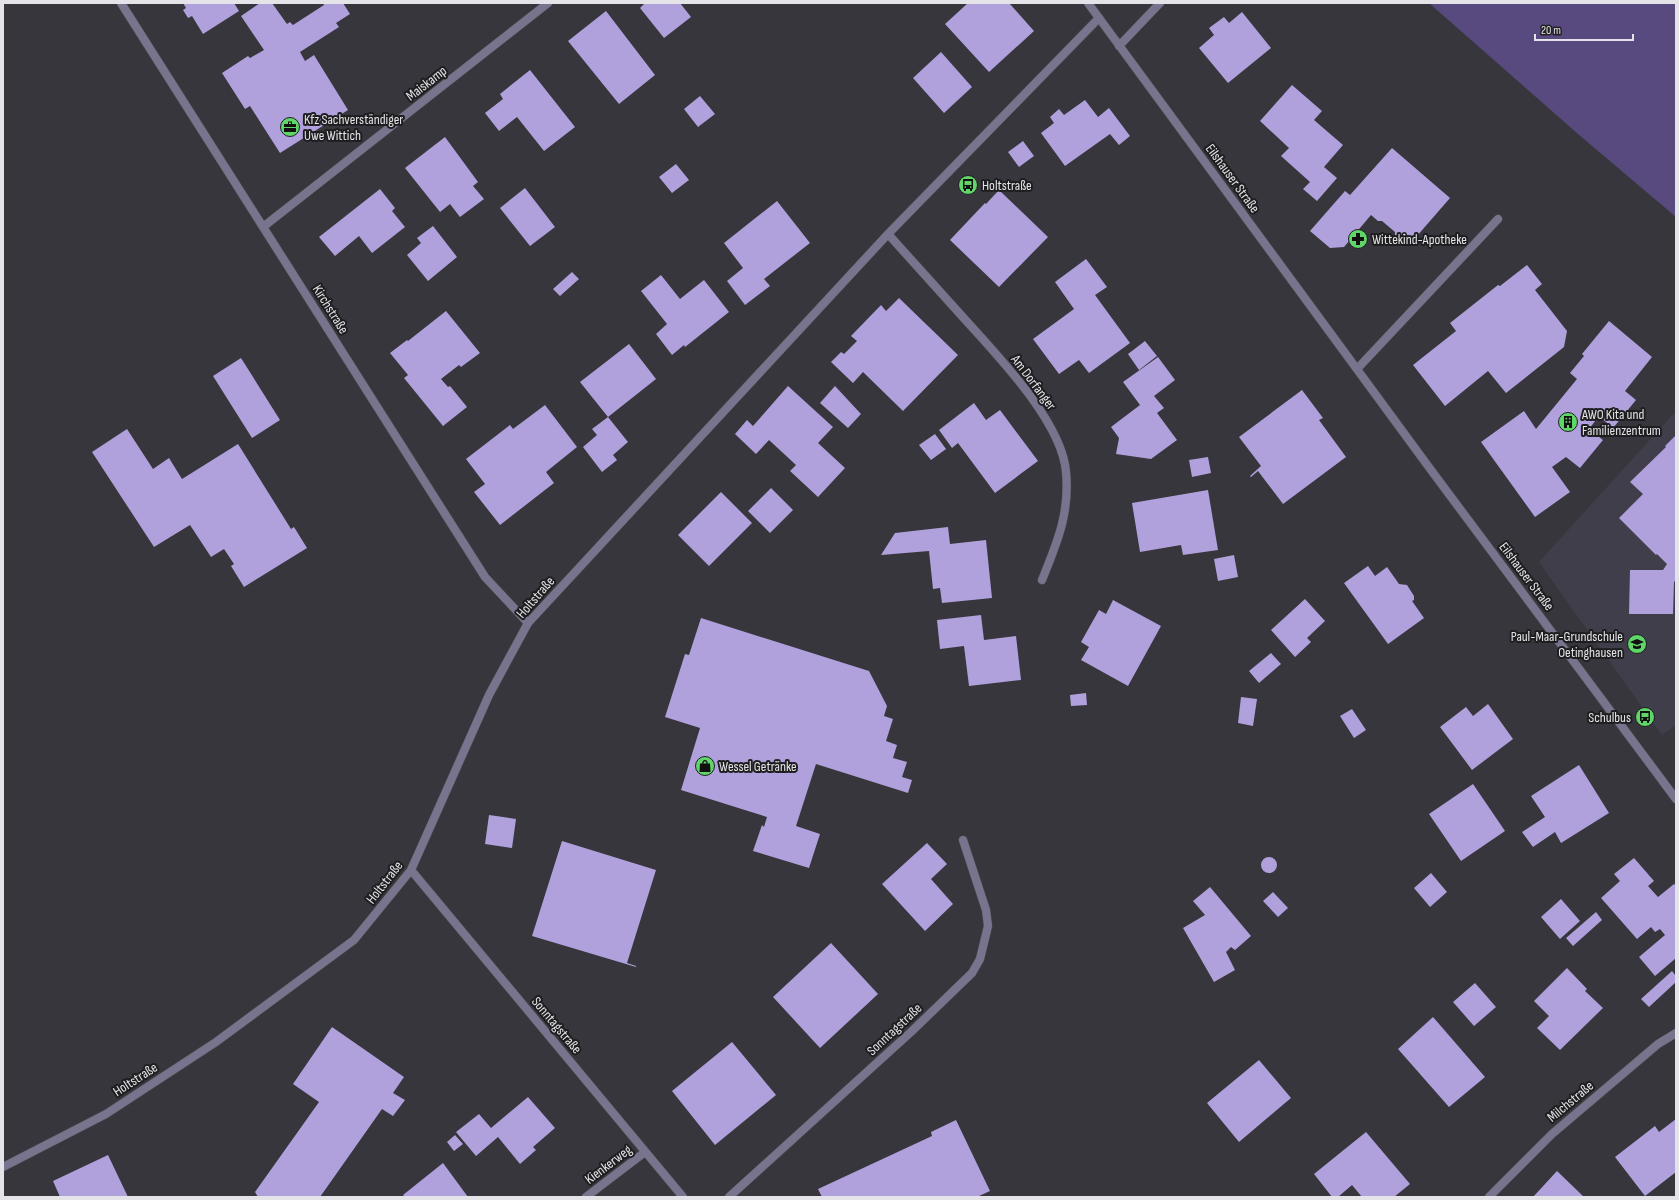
<svg xmlns="http://www.w3.org/2000/svg" width="1679" height="1200" font-family="'Sofia Sans Condensed',sans-serif">
	<rect width="100%" height="100%" fill="#37363c"/>
	<path fill="#403e4a" d="M1676,411V725L1662,735L1539,562Z"/>
	<path fill="#584a7f" d="M1429,3H1676V217L1578,134Z"/>
	<path fill="#b0a1dd" d="M183,3H234L239,11L203,34L192,16L188,18L183,10L186,8Z
		M260,3H272L287,24L290,22L293,25L324,5L323,3H343L350,14L336,23L339,27L300,52L305,61L314,55L348,110L280,153L250,106L245,109L222,73L248,56L250,58L264,50L241,16Z
		M645,3H680L691,17L664,38L640,8Z
		M968,3H1009L1034,31L989,72L945,24Z
		M606,11L655,75L619,104L568,41Z
		M1242,12L1271,48L1228,83L1199,48L1214,35L1209,28L1224,17L1229,23Z
		M941,52L972,87L944,113L913,78Z
		M530,70L575,127L544,151L517,117L499,131L485,113L503,99L500,94Z
		M1292,85L1322,111L1314,120L1343,145L1324,167L1337,178L1317,201L1303,189L1310,182L1281,156L1289,148L1260,121Z
		M700,96L715,114L698,127L684,109Z
		M1085,100L1098,117L1109,108L1130,136L1119,145L1110,134L1065,166L1041,133L1054,123L1050,117L1059,109L1064,115Z
		M445,137L478,182L473,186L484,199L460,217L450,204L440,212L405,168Z
		M1023,141L1034,156L1019,167L1008,152Z
		M1392,148L1450,198L1410,244H1405L1395,236V232L1382,221H1378L1371,215L1344,247L1330,248L1310,231L1345,191L1350,195Z
		M676,164L689,180L672,193L659,177Z
		M525,188L555,227L530,246L500,208Z
		M380,189L395,208L392,211L405,227L372,253L359,236L335,256L319,237Z
		M999,190L1048,237L999,287L950,240L985,203L986,204Z
		M777,201L810,243L764,279L770,286L745,305L727,281L743,268L724,243Z
		M433,226L457,257L428,281L407,255L421,243L417,238Z
		M1086,259L1107,287L1095,295L1130,343L1089,373L1079,360L1059,374L1033,339L1074,309L1055,282Z
		M1527,265L1542,284L1535,290L1567,331L1564,347L1506,393L1488,371L1445,406L1413,365L1456,331L1450,323L1498,285L1500,286Z
		M572,272L579,279L560,296L553,289Z
		M661,275L680,299L704,280L729,312L685,347L684,345L672,355L656,334L667,324L641,291Z
		M899,298L958,355L903,411L863,372L853,383L831,362L841,352L844,354L857,341L851,336L881,305L886,311Z
		M446,311L480,353L461,367L459,365L441,379L448,387L450,386L467,407L443,426L404,378L408,375L390,353L407,340L408,341Z
		M1609,321L1652,357L1625,391L1636,400L1613,428L1599,416L1589,429L1603,440L1580,468L1566,457L1552,467L1570,492L1535,517L1481,442L1524,411L1536,429L1577,379L1570,373L1584,356L1582,354Z
		M1145,341L1157,356L1139,370L1128,354Z
		M629,344L656,379L608,417L628,442L613,455L617,460L602,472L583,447L597,435L592,429L608,417L580,382Z
		M1158,357L1175,380L1154,396L1164,408L1157,413L1177,440L1151,459L1116,454L1119,438L1111,427L1140,405L1123,382Z
		M241,358L280,420L252,438L213,376Z
		M788,386L833,427L818,443L845,468L818,497L790,471L796,465L769,440L756,454L735,434L747,420L753,426Z
		M835,386L861,414L848,428L820,403Z
		M1302,390L1323,418L1319,420L1346,457L1283,504L1258,471L1251,477L1250,476L1261,466L1239,437Z
		M974,403L986,420L1000,410L1038,461L995,493L958,443L952,448L939,430Z
		M545,405L577,447L546,472L554,483L500,525L474,492L485,484L466,459L510,425L513,429Z
		M127,429L153,469L169,458L182,479L238,444L291,529L294,527L307,548L244,587L231,566L234,564L224,549L211,557L190,525L154,547L92,452Z
		M935,434L946,449L931,460L919,445Z
		M1676,435V580L1674,582L1673,614H1629L1630,570H1663L1667,564L1657,554L1656,555L1619,518L1643,494L1630,482L1666,447L1665,446Z
		M1208,457L1211,473L1192,477L1189,460Z
		M771,488L793,510L770,533L748,511Z
		M1208,490L1218,550L1183,555L1181,545L1140,552L1132,503Z
		M721,492L752,523L709,566L678,535Z
		M948,527L950,544L986,540L992,598L942,603L940,588L933,589L929,551L881,555L895,533Z
		M1234,555L1238,577L1218,581L1214,559Z
		M1368,566L1375,576L1387,567L1399,584L1407,585L1414,596V600L1412,601L1424,618L1388,644L1344,583Z
		M1305,599L1325,621L1307,638L1311,642L1295,657L1271,630Z
		M1113,600L1161,626L1128,686L1081,660L1089,647L1081,642L1099,610L1106,614Z
		M981,615L984,640L1016,636L1021,680L969,686L964,646L940,649L937,620Z
		M701,618L869,671L887,706L884,716L893,719L886,741L897,745L893,758L907,762L902,777L912,780L908,793L816,764L796,826L820,834L809,868L753,851L762,825L764,827L767,817L681,790L700,728L665,717L685,654L689,655Z
		M1271,653L1281,664L1259,683L1249,671Z
		M1086,693L1087,705L1071,706L1070,695Z
		M1241,697L1257,699L1253,726L1238,723Z
		M1488,704L1513,739L1472,770L1440,727L1466,707L1473,716Z
		M1352,709L1366,730L1354,738L1340,716Z
		M1579,765L1609,813L1561,843L1555,832L1533,847L1522,832L1545,817L1531,796Z
		M1473,784L1505,831L1461,861L1429,814Z
		M489,815L516,819L512,848L485,844Z
		M562,841L656,870L627,963L636,966V967L532,936Z
		M927,843L947,864L931,879L953,904L925,931L882,884Z
		M1261 865a8 8 0 1 1 16 0a8 8 0 1 1-16 0Z
		M1634,858L1654,881L1648,886L1658,897L1674,884L1676,886V958L1655,976L1639,957L1665,935L1660,929L1655,932L1651,927L1637,939L1601,898L1620,881L1614,874Z
		M1431,873L1447,892L1430,907L1414,888Z
		M1210,887L1251,936L1235,950L1231,947L1226,952L1235,970L1214,982L1183,928L1205,915L1193,901Z
		M1273,892L1288,908L1278,917L1263,901Z
		M1561,899L1580,921L1560,939L1541,917Z
		M1596,912L1602,920L1573,946L1566,938Z
		M831,943L878,994L820,1048L773,997Z
		M1567,968L1587,989L1585,991L1603,1008L1560,1050L1537,1028L1549,1016L1534,1001Z
		M1672,971L1676,976V982L1649,1007L1641,999Z
		M1475,983L1496,1007L1474,1026L1453,1002Z
		M1433,1017L1485,1077L1449,1107L1398,1049Z
		M332,1027L404,1077L393,1093L405,1100L393,1116L382,1109L320,1197H258L255,1192L319,1102L293,1084Z
		M732,1042L776,1095L715,1145L672,1091Z
		M1259,1060L1291,1098L1239,1142L1207,1103Z
		M528,1097L555,1128L533,1147L536,1150L520,1164L498,1137L476,1156L456,1132L479,1114L491,1128Z
		M1676,1119V1172L1645,1196L1615,1157L1655,1126L1659,1132Z
		M956,1120L990,1191L977,1197H822L818,1189L932,1136L931,1132Z
		M1366,1132L1410,1184L1394,1197H1362L1352,1185L1338,1197H1332L1314,1174Z
		M455,1135L463,1144L454,1151L447,1142Z
		M108,1155L128,1197H60L53,1181Z
		M443,1163L468,1197H405L403,1195Z
		M1557,1171L1584,1197H1533Z"/>
	<g fill="none" stroke-linecap="round" stroke-linejoin="round">
		<defs>
			<path id="service" d="M1357,369L1498,219"/>
			<path id="minor" d="M121,3L485,577L528,623
				M1119,46L1160,3
				M263,227L548,3
				M888,234C912,261 937,288 961,315C995,353 1062,421 1066,472C1070,513 1057,543 1042,580
				M411,870L683,1197
				M3,1167L106,1114L216,1042L354,940L411,870L489,695L528,623L888,234L1099,18
				M586,1197L645,1152
				M729,1197L912,1031L972,973L980,959L988,926L986,910L963,840
				M1489,1197L1552,1134L1658,1044L1676,1033"/>
			<path id="tertiary" d="M1088,3L1431,470L1676,799"/>
		</defs>
		<use href="#service" stroke="#535257" stroke-width="9"/>
		<use href="#minor" stroke="#535257" stroke-width="9"/>
		<use href="#tertiary" stroke="#535257" stroke-width="9"/>
		<use href="#service" stroke="#79748d" stroke-width="8"/>
		<use href="#minor" stroke="#79748d" stroke-width="8"/>
		<use href="#tertiary" stroke="#79748d" stroke-width="8"/>
	</g>
	<defs>
		<symbol id="office-disc" viewBox="-11 -11 22 22"><circle r="9.5" fill="#60d56a" stroke="#1e1e20"/><path d="M-6-3h4V-5.5h4V-3h4V5H-6ZM-1-4.5V-3h2v-1.5ZM-6 0V1H6V0Z" fill="#111"/></symbol>
		<symbol id="bus-disc" viewBox="-11 -11 22 22"><circle r="9.5" fill="#60d56a" stroke="#1e1e20"/><path d="M-5-6H5V4H4V6H2V4H-2V6H-4V4H-5ZM-3.5-4V0h7V-4ZM-3.5 1.2v1.5H-2V1.2ZM2 1.2v1.5H3.5V1.2Z" fill="#111"/></symbol>
		<symbol id="pharmacy-disc" viewBox="-11 -11 22 22"><circle r="9.5" fill="#60d56a" stroke="#1e1e20"/><path d="M-2-6h4v4h4v4h-4v4h-4v-4h-4v-4h4Z" fill="#111"/></symbol>
		<symbol id="building-disc" viewBox="-11 -11 22 22"><circle r="9.5" fill="#60d56a" stroke="#1e1e20"/><path d="M-4-6H4V6H1V3H-1V6H-4ZM-2.5-4.3h1.7v1.8h-1.7ZM.8-4.3h1.7v1.8H.8ZM-2.5-1h1.7V.8h-1.7ZM.8-1h1.7V.8H.8Z" fill="#111"/></symbol>
		<symbol id="school-disc" viewBox="-11 -11 22 22"><circle r="9.5" fill="#60d56a" stroke="#1e1e20"/><path d="M0-5L7-2L0 1L-7-2ZM-4 1L0 2.5L4 1V4Q0 6-4 4Z" fill="#111"/></symbol>
		<symbol id="shop-disc" viewBox="-11 -11 22 22"><circle r="9.5" fill="#60d56a" stroke="#1e1e20"/><path d="M-5-2.5h2.3a2.7 3.5 0 0 1 5.4 0H5L5.5 6h-11ZM-1.5-2.5h3a1.5 2.3 0 0 0-3 0Z" fill="#111"/></symbol>
	</defs>
	<g fill-rule="evenodd">
		<use href="#office-disc" x="279" y="116" width="22" height="22"/>
		<use href="#bus-disc" x="957" y="174" width="22" height="22"/>
		<use href="#pharmacy-disc" x="1347" y="228" width="22" height="22"/>
		<use href="#building-disc" x="1557" y="411" width="22" height="22"/>
		<use href="#school-disc" x="1626" y="633" width="22" height="22"/>
		<use href="#bus-disc" x="1634" y="706" width="22" height="22"/>
		<use href="#shop-disc" x="694" y="755" width="22" height="22"/>
	</g>
	<g text-anchor="middle" stroke-width="4" stroke-linejoin="round" paint-order="stroke">
		<g font-size="14" fill="#e4e3e7" stroke="#1e1e20">
			<text transform="translate(426 83) rotate(-38)" y="5">Maiskamp</text>
			<text transform="translate(1233 178) rotate(54)" y="5">Eilshauser Straße</text>
			<text transform="translate(331 309) rotate(58)" y="5">Kirchstraße</text>
			<text transform="translate(1034 382) rotate(53)" y="5">Am Dorfanger</text>
			<text transform="translate(1527 576) rotate(53)" y="5">Eilshauser Straße</text>
			<text transform="translate(535 597) rotate(-49)" y="5">Holtstraße</text>
			<text transform="translate(384 882) rotate(-52)" y="5">Holtstraße</text>
			<text transform="translate(557 1025) rotate(50)" y="5">Sonntagstraße</text>
			<text transform="translate(894 1029) rotate(-43)" y="5">Sonntagstraße</text>
			<text transform="translate(135 1079) rotate(-33)" y="5">Holtstraße</text>
			<text transform="translate(1570 1101) rotate(-40)" y="5">Milchstraße</text>
			<text transform="translate(608 1164) rotate(-37)" y="5">Kienkerweg</text>
		</g>
		<g font-size="14" fill="#e4e3e7" stroke="#1e1e20" text-anchor="start">
			<text x="304" y="124">Kfz Sachverständiger<tspan x="304" dy="16">Uwe Wittich</tspan></text>
			<text x="982" y="190">Holtstraße</text>
			<text x="1372" y="244">Wittekind-Apotheke</text>
			<text x="1582" y="419">AWO Kita und<tspan x="1582" dy="16">Familienzentrum</tspan></text>
			<text x="1623" y="641" text-anchor="end">Paul-Maar-Grundschule<tspan x="1623" dy="16">Oetinghausen</tspan></text>
			<text x="1631" y="722" text-anchor="end">Schulbus</text>
			<text x="719" y="771">Wessel Getränke</text>
		</g>
	</g>
	<rect width="1679" height="1200" fill="none" stroke="#e4e3e7" stroke-width="8"/>
	<path d="M1535 34v6h98v-6" fill="none" stroke="#e4e3e7" stroke-width="2"/>
	<text x="1541" y="34" font-size="12" fill="#e4e3e7" stroke="#1e1e20" stroke-width="3" paint-order="stroke">20 m</text>
</svg>
